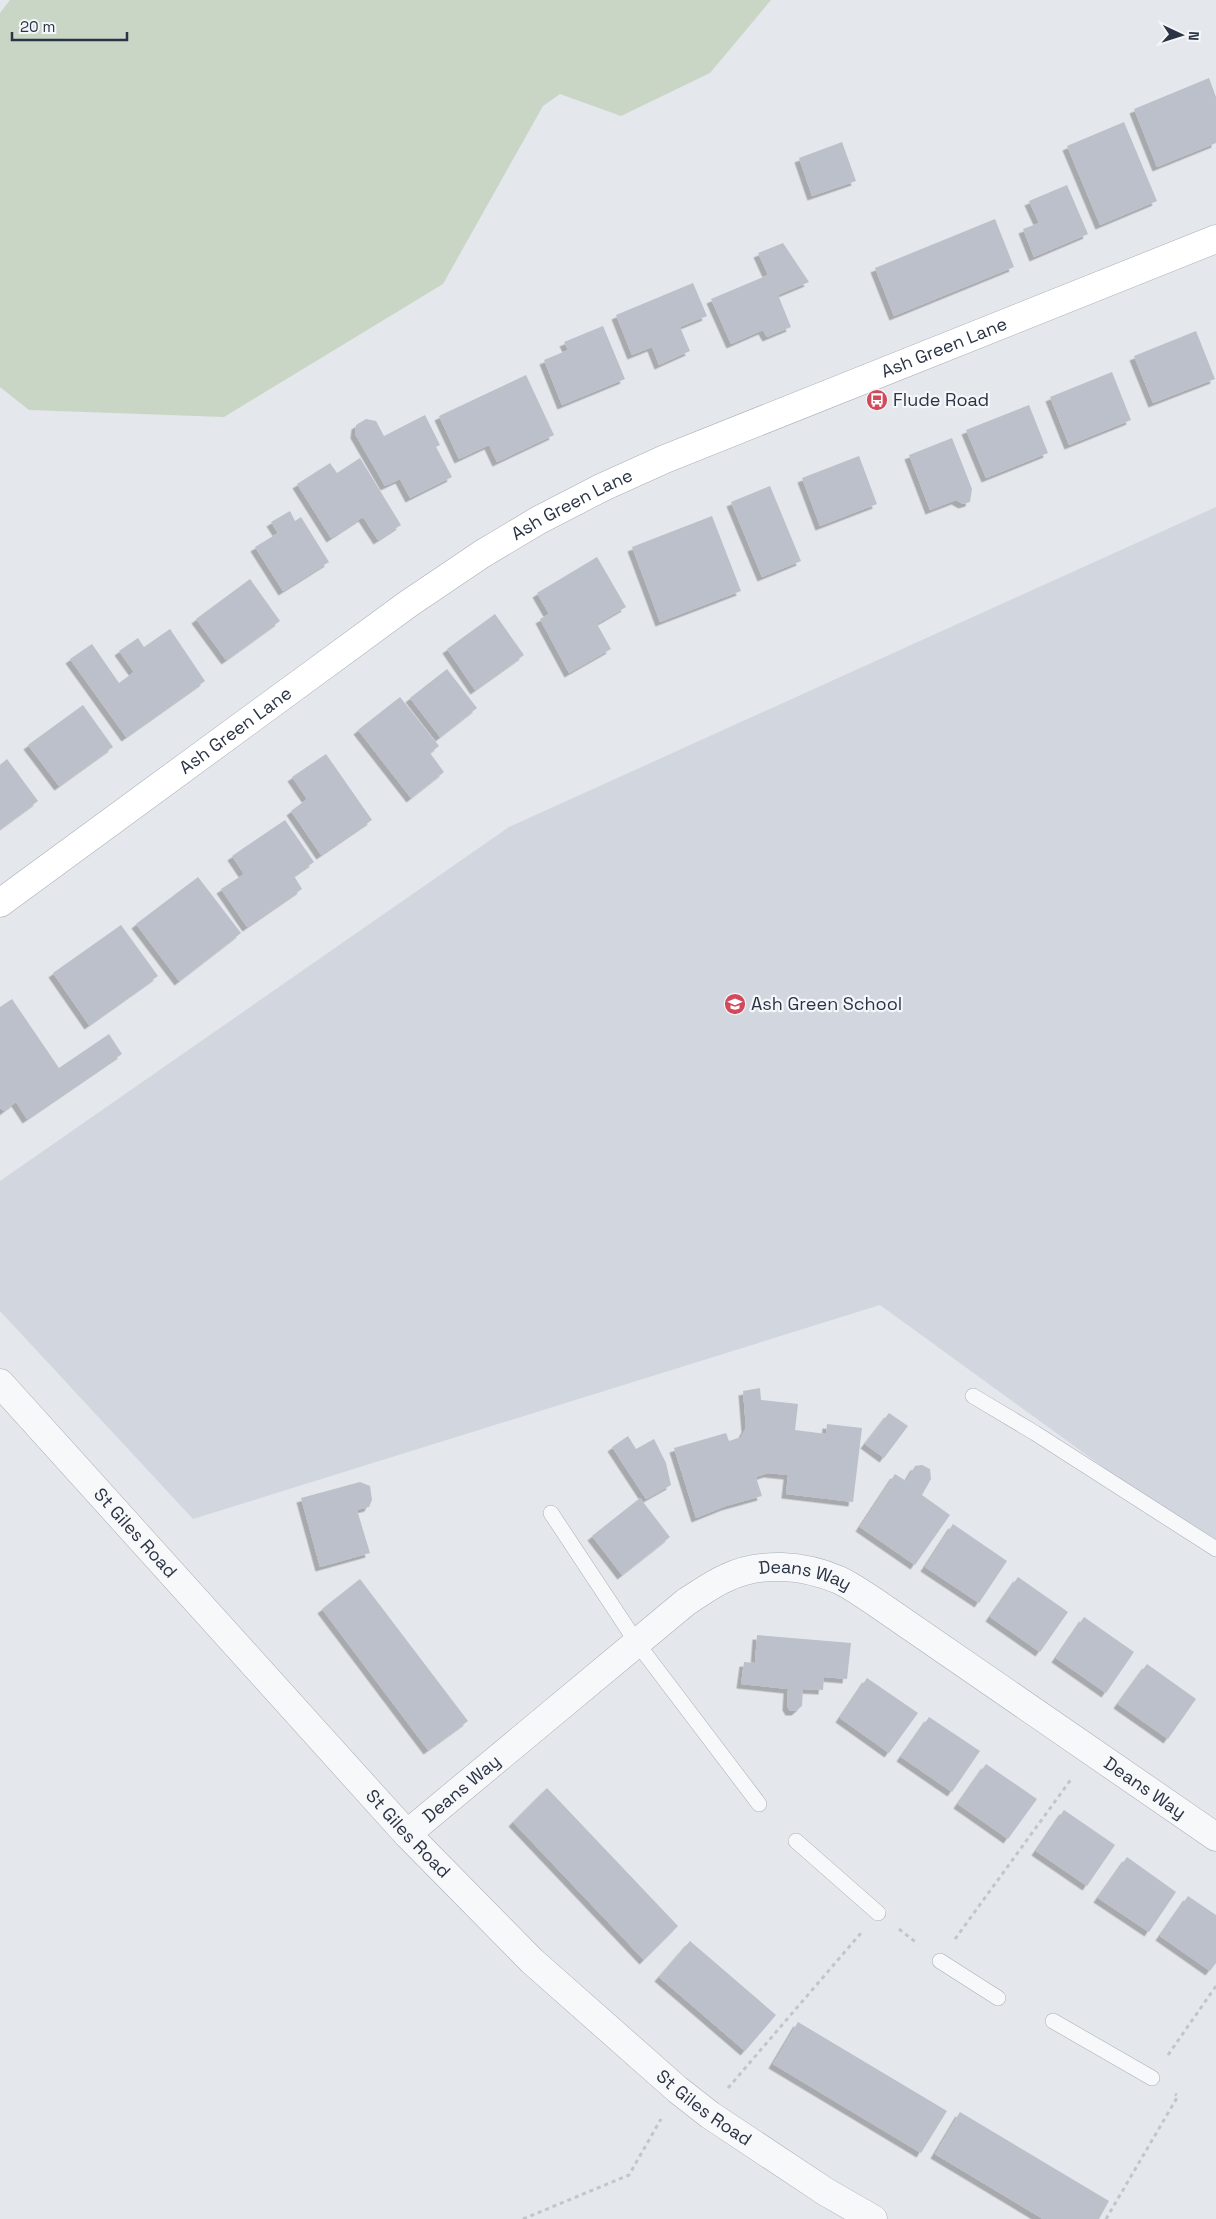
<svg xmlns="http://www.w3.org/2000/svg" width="1216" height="2219" viewBox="0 0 1216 2219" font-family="'Space Grotesk',sans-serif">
	<defs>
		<filter id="shadow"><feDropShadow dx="-4.5" dy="4.5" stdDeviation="0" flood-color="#0004"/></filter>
	</defs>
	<rect width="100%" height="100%" fill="#e4e7ec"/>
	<path fill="#d2d6de" d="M1216 507V1549L880 1305 193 1519 0 1311V1181L509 827Z"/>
	<path fill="#c9d6c5" d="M10 0H771L710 73 621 116 560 94 543 106 443 284 224 417 29 410 0 387V13Z"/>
	<g fill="#bbc0ca" filter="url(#shadow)">
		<path d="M1209 78 1216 97V143L1157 167 1134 109Z"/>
		<path d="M1124 122 1157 201 1100 225 1067 146Z"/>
		<path d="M842 142 856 181 812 196 799 158Z"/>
		<path d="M1067 185 1088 234 1034 257 1023 229 1039 223 1029 201Z"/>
		<path d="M995 219 1014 267 894 316 875 268Z"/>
		<path d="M783 243 809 282 778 295 791 327 767 337 763 330 731 344 711 299 768 275 758 253Z"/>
		<path d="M693 283 707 316 680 327 690 351 659 365 652 347 632 355 616 315Z"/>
		<path d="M603 326 625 379 562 405 544 360 568 350 564 342Z"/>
		<path d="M1196 331 1215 379 1153 403 1134 356Z"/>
		<path d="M1112 372 1131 420 1069 445 1050 397Z"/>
		<path d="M526 375 554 435 497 462 489 445 459 459 439 416Z"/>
		<path d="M1029 405 1048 453 986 478 966 430Z"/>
		<path d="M425 415 440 445 436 447 452 477 410 498 400 479 385 486 355 434 356 425 366 419 376 421 384 436Z"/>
		<path d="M952 438 972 489 970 502 963 504 956 500 930 510 909 455Z"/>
		<path d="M859 456 877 504 820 526 802 478Z"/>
		<path d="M360 458 401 525 378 540 363 517 331 538 297 484 330 463 337 473Z"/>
		<path d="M770 486 801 561 762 577 731 502Z"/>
		<path d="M290 511 295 521 301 517 329 562 283 591 255 547 278 533 271 522Z"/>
		<path d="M712 516 741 591 660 622 632 547Z"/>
		<path d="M597 557 626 607 597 624 611 649 569 673 540 619 549 614 537 593Z"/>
		<path d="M250 579 280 621 226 660 196 619Z"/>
		<path d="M495 614 524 655 475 690 447 649Z"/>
		<path d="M170 629 205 681 126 737 70 659 92 644 119 683 134 672 119 651 138 638 144 647Z"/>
		<path d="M447 669 477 708 440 737 410 698Z"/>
		<path d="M400 697 439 746 430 753 444 772 411 798 358 730Z"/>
		<path d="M83 705 113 747 59 786 28 745Z"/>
		<path d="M326 754 372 820 321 855 291 811 307 799 292 777Z"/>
		<path d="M7 759 38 801 0 829V765Z"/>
		<path d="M285 820 314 862 294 876 302 889 247 927 221 889 244 874 232 856Z"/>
		<path d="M198 877 241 933 179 981 136 924Z"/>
		<path d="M121 925 158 976 89 1025 53 973Z"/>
		<path d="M12 999 59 1068 109 1034 122 1054 27 1119 16 1102 4 1111 0 1108V1007Z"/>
		<path d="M760 1388 761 1400 798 1404 795 1430 826 1434 827 1424 862 1428 853 1502 786 1494 788 1475 768 1473 756 1477 762 1496 726 1506 696 1518 674 1448 726 1433 729 1441 741 1437 746 1428 743 1391Z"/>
		<path d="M889 1413 908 1426 884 1458 865 1444Z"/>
		<path d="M628 1436 636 1449 654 1439 666 1463 671 1485 646 1499 612 1447Z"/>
		<path d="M922 1465 930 1469 931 1479 922 1495 950 1515 915 1565 860 1527 895 1474 906 1481 915 1466Z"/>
		<path d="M360 1482 370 1486 372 1500 369 1507 357 1510 370 1553 320 1567 301 1498Z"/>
		<path d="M640 1498 670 1537 622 1575 592 1536Z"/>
		<path d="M953 1524 1007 1561 979 1603 925 1567Z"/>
		<path d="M1018 1577 1068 1612 1040 1652 990 1617Z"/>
		<path d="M360 1579 468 1721 428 1750 322 1609Z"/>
		<path d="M1084 1617 1134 1652 1106 1693 1056 1658Z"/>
		<path d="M757 1635 851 1643 847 1679 824 1677 823 1690 803 1689 802 1706 796 1711H790L787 1706 788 1689 741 1684 744 1662 755 1663Z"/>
		<path d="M1147 1664 1196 1699 1168 1739 1118 1704Z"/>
		<path d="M867 1678 918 1713 889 1753 840 1718Z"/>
		<path d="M929 1717 980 1751 952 1792 901 1757Z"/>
		<path d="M986 1764 1037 1799 1008 1839 958 1804Z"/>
		<path d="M547 1788 678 1926 644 1960 513 1822Z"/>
		<path d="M1064 1810 1115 1845 1087 1886 1036 1851Z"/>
		<path d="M1127 1857 1176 1892 1149 1932 1098 1898Z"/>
		<path d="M1188 1896 1216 1915V1963L1210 1971 1160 1936Z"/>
		<path d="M690 1941 776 2015 745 2051 659 1977Z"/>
		<path d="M798 2022 947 2111 921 2153 773 2064Z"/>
		<path d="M960 2112 1109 2201 1099 2219H1043L935 2154Z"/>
	</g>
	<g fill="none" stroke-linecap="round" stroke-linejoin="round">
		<g stroke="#a9aeb7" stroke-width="16">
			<g id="lane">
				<path d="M973 1396 1035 1433 1216 1549"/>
				<path d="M551 1513 637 1643 759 1804"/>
				<path d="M796 1841 878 1913"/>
				<path d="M940 1961 998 1998"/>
				<path d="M1053 2021 1152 2078"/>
			</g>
		</g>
		<g stroke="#a9aeb7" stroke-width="29">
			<g id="street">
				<path id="s1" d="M0 1383 407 1834 532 1961 678 2090 710 2115 826 2192 873 2219"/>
				<path id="s2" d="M407 1834 686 1602C699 1594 712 1584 726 1578 761 1561 804 1565 839 1580 850 1585 861 1593 872 1600L1216 1837"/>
			</g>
		</g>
		<g stroke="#a9aeb7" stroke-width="29">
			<g id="secondary">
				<path id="s3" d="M0 903 408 604 482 554 539 520 603 487 665 459 1216 239"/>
			</g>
		</g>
		<g stroke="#c2c5cb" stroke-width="3" stroke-dasharray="4 4" stroke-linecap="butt">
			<path d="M899 1929 918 1944"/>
			<path d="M955 1939 1072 1778"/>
			<path d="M1168 2055 1216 1986"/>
			<path d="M728 2088 861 1933"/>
			<path d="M523 2219 629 2175 661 2119"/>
			<path d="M1106 2219 1178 2096 1175 2094"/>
		</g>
		<use href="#lane" stroke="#f7f8fa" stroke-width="15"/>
		<use href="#street" stroke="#f7f8fa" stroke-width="28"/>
		<use href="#secondary" stroke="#fff" stroke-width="28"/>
	</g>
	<defs>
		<g id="bus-disc" transform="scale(1.125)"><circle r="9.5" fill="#d1495b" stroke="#f4f6f9"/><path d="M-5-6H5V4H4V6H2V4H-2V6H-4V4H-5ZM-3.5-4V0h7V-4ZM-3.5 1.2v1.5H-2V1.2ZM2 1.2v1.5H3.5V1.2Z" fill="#fff"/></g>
		<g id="school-disc" transform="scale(1.125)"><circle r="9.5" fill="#d1495b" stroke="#f4f6f9"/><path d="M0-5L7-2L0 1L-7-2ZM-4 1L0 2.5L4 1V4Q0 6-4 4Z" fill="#fff"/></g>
	</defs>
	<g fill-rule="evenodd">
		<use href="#bus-disc" x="877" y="400"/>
		<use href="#school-disc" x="735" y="1004"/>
	</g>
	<g text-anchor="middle" stroke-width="4.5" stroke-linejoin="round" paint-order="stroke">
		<g font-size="18" fill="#2b3445" stroke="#f4f6f9">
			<text dy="6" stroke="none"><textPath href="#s3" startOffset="1102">Ash Green Lane</textPath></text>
			<text dy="6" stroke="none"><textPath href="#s3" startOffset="698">Ash Green Lane</textPath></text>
			<text dy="6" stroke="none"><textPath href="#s3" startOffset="292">Ash Green Lane</textPath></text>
			<text dy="6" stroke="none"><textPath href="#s1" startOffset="202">St Giles Road</textPath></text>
			<text dy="6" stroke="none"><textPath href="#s2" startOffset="491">Deans Way</textPath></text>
			<text dy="6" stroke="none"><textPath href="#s2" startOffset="896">Deans Way</textPath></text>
			<text dy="6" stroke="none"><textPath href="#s2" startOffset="71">Deans Way</textPath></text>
			<text dy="6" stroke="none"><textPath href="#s1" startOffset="608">St Giles Road</textPath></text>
			<text dy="6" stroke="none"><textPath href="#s1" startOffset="1012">St Giles Road</textPath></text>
		</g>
		<g font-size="18" fill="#2b3445" stroke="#f4f6f9" text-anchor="start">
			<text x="893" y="406">Flude Road</text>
			<text x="751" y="1010">Ash Green School</text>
		</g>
	</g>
	<g transform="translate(1181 35) rotate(94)" stroke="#f4f6f9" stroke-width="4" paint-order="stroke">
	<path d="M0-4L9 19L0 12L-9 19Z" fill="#2b3445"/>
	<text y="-8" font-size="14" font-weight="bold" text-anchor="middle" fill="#2b3445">N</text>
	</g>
	<path d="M12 32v8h115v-8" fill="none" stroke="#2b3445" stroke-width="2.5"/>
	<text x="20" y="32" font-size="15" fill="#2b3445" stroke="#f4f6f9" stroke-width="4" paint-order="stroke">20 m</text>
</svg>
